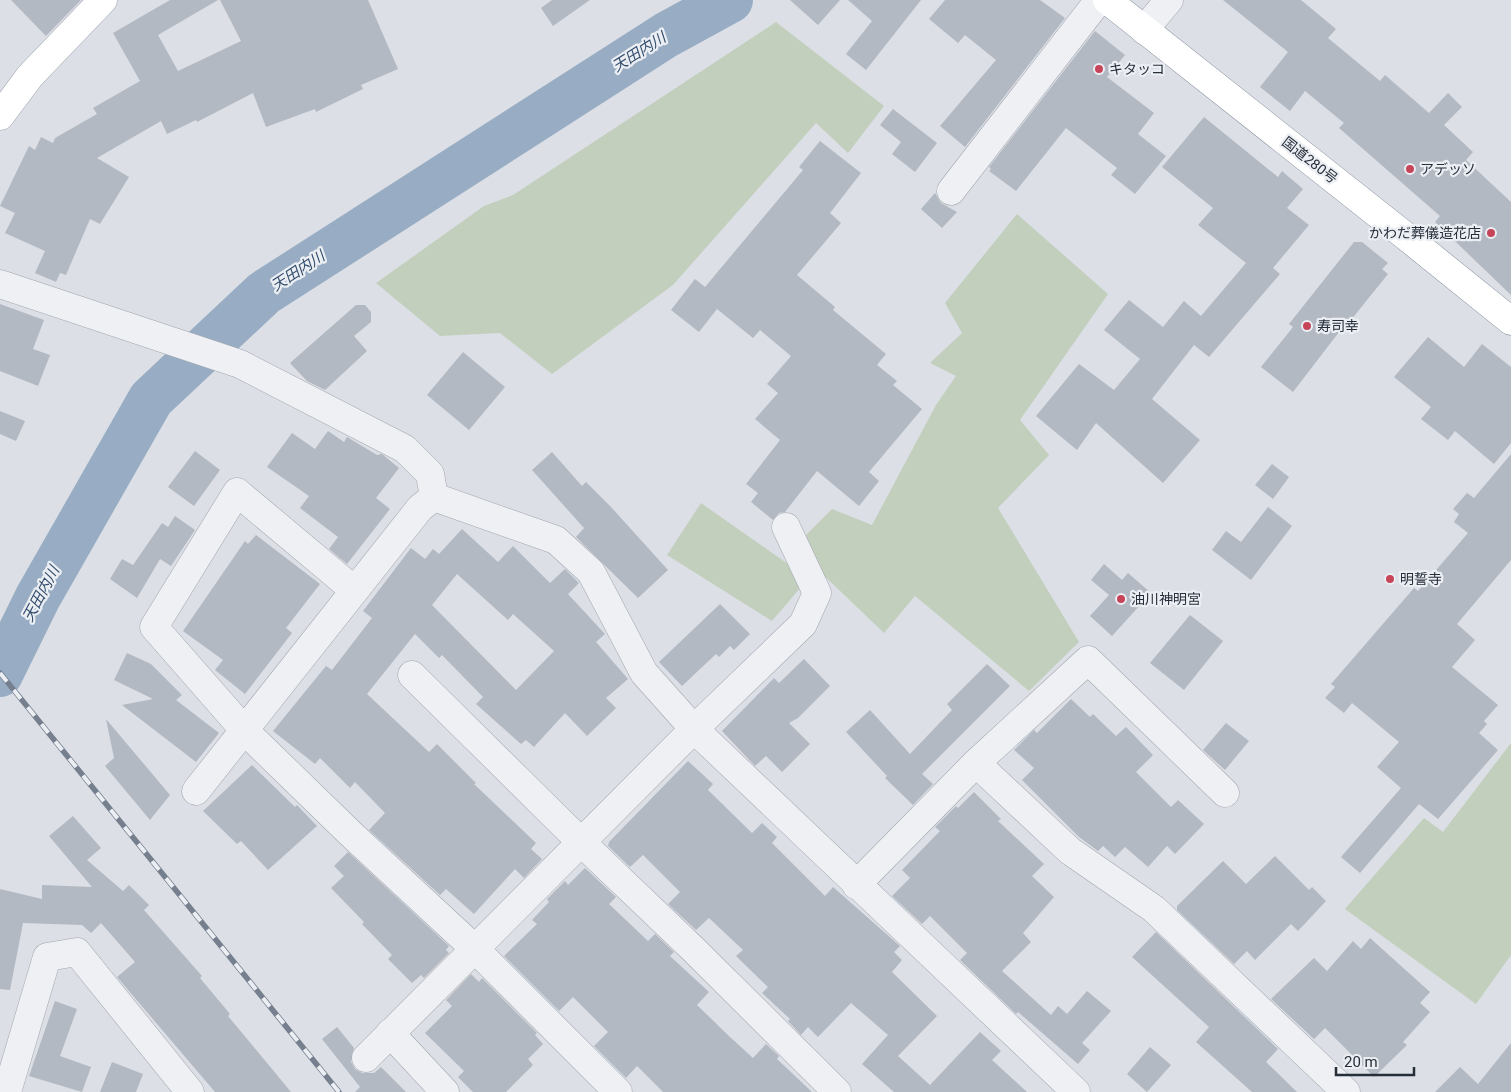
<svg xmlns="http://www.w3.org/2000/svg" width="1511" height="1092" viewBox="0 0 1511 1092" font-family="Roboto,'Noto Sans JP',sans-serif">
	<rect width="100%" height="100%" fill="#dcdfe5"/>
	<g fill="#c2cfbd">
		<path d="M776 22 884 106 848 153 816 123 673 285 552 374 500 333 440 336 376 283 484 206 513 195Z"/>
		<path d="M1017 214 1108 294 1020 420 1049 455 998 508 1079 642 1029 691 915 596 884 633 814 566 804 537 832 509 872 525 936 405 956 376 930 363 962 333 945 303Z"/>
		<path d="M701 503 795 569 801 587 772 621 667 555Z"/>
		<path d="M1511 743V955L1476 1004 1345 909 1424 818 1443 832Z"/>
	</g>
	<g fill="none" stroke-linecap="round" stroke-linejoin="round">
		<path stroke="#98adc4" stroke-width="46" d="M0 674 38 597 151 399 264 293 666 35 730 0"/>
	</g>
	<g fill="#b3b9c2" fill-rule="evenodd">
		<path d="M11 0H81L46 36Z"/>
		<path d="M170 0H218L158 35 178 71 241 41 220 0H368L398 69 361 85 363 89 316 112 315 109 266 127 253 93 197 122 196 120 167 134 161 121 97 158 129 177 100 224 90 219 66 275 60 273 56 282 35 273 45 251 5 233 15 213 0 206 29 146 35 150 41 137 53 143 55 138 97 114 93 108 140 81 113 33Z"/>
		<path d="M552 0H590L553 26 541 8Z"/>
		<path d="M790 0H840L818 25Z"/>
		<path d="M848 0H921L866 70 846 54 872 21Z"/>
		<path d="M945 0H1040L1065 18 965 147 940 126 996 60 965 35 958 43 929 19Z"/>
		<path d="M1223 0H1301L1336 29 1328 38 1380 81 1385 75 1429 113 1448 93 1462 107 1444 125 1473 152 1466 160 1511 202V295L1435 222 1440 216 1339 128 1344 123 1305 91 1290 111 1260 87 1288 52Z"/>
		<path d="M1095 31 1125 55 1107 77 1154 113 1138 134 1166 156 1135 194 1111 175 1117 168 1066 128 1016 191 989 171 991 169 989 167Z"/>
		<path d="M893 109 937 143 915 172 892 154 901 142 880 125Z"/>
		<path d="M1204 117 1278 177 1282 171 1303 189 1287 208 1309 225 1273 268 1280 274 1209 357 1194 345 1152 399 1200 440 1163 483 1096 423 1077 450 1036 416 1079 364 1114 390 1140 359 1104 330 1129 300 1163 327 1184 301 1201 316 1246 263 1198 225 1213 208 1162 167Z"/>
		<path d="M820 141 861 173 830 213 841 223 797 275 835 307 833 310 886 354 877 365 897 381 893 385 922 409 869 472 879 481 859 506 817 471 785 512 779 513 773 520 751 502 758 493 746 484 780 440 755 419 778 393 767 384 791 356 760 330 753 338 717 309 699 332 671 310 695 279 705 287 803 170 799 167Z"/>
		<path d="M935 193 941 203 957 212 942 228 921 209Z"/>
		<path d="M1354 242H1362L1388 263 1382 269 1388 274 1351 320 1349 319 1293 392 1261 367 1293 327 1289 324Z"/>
		<path d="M0 304 44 320 33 349 50 355 38 386 0 371Z"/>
		<path d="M356 305H365L371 312V322L354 336 367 351 325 390 307 381 290 363Z"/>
		<path d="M1428 337 1464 367 1482 344 1511 367V443L1494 464 1455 431 1448 440 1421 419 1431 407 1394 377Z"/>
		<path d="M463 352 505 387 469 430 427 395Z"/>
		<path d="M0 411 25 421 16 441 0 434Z"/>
		<path d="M328 431 344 442 347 437 377 455 382 454 399 468 376 498 390 509 347 564 329 549 338 537 300 508 309 496 267 467 292 433 315 449Z"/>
		<path d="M195 451 220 470 194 506 168 487Z"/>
		<path d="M552 452 582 486 586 482 611 507 668 570 638 598 576 537 584 528 532 470Z"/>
		<path d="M1511 454V560L1457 624 1475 640 1452 667 1498 705 1484 721 1487 724 1479 733 1498 750 1438 819 1419 804 1360 873 1341 857 1401 788 1377 767 1399 742 1352 703 1344 713 1325 698 1335 687 1331 684 1414 588 1418 591 1468 533 1454 522 1459 514 1453 509 1467 493 1474 498Z"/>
		<path d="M1272 464 1289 477 1273 499 1255 485Z"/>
		<path d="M1268 507 1292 526 1251 580 1212 550 1226 531 1241 542Z"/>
		<path d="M175 516 195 530 171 566 160 559 137 598 110 579 122 559 133 565 162 523 168 527Z"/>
		<path d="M462 529 498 562 513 546 550 583 565 569 579 583 568 594 605 634 596 642 628 679 606 698 616 708 587 736 565 713 534 747 526 740 521 744 476 704 483 697 442 655 439 658 415 634 367 694 429 752 437 744 476 783 474 784 536 843 531 849 542 859 524 878 515 869 474 914 446 889 440 895 369 830 385 813 355 782 350 788 320 758 315 764 273 731 326 666 332 670 372 618 363 611 411 548 425 559 433 549 439 554ZM457 574 508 620 513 614 554 651 516 690 432 605Z"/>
		<path d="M256 535 320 584 286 628 292 633 245 694 215 670 223 660 183 631 245 541 248 544Z"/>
		<path d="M1104 564 1122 580 1128 573 1151 593 1112 636 1090 616 1109 595 1091 580Z"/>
		<path d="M720 604 750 634 734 650 730 646 719 657 716 654 682 686 659 662Z"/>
		<path d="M1190 615 1223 641 1184 690 1150 663Z"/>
		<path d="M127 653 151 664 182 695 176 700 219 733 196 762 122 705 153 699 114 680Z"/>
		<path d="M804 659 830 686 798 718 789 723 810 744 782 772 766 756 755 766 722 731 774 678 779 683Z"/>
		<path d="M987 664 1010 686 922 774 933 784 913 805 885 778 887 776 846 732 870 710 910 754 952 710 947 704Z"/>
		<path d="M1071 699 1090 717 1093 714 1116 736 1126 727 1153 755 1136 772 1171 807 1178 800 1204 824 1175 854 1167 846 1148 867 1125 847 1115 857 1103 846 1098 851 1079 837 1022 780 1034 768 1014 750 1034 730 1037 733Z"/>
		<path d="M106 719 170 795 150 820 105 766 114 758Z"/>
		<path d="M1226 723 1249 741 1225 770 1203 750Z"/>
		<path d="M688 761 713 784 708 790 752 833 762 823 777 837 772 843 825 896 833 887 900 946 894 952 902 960 892 972 937 1016 898 1056 930 1085 980 1032 1001 1051 992 1060 1027 1092H894L862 1064 888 1035 851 1003 818 1037 808 1027 801 1035 788 1021 790 1019 762 993 768 987 736 956 743 950 709 918 696 930 668 904 680 892 643 855 630 867 608 846 609 842Z"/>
		<path d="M252 765 295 807 297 805 317 826 268 870 241 841 237 844 203 811Z"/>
		<path d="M974 792 1001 819 998 821 1044 864 1032 876 1054 897 1023 933 1031 942 1002 971 1051 1015 1058 1006 1067 1014 1087 991 1111 1011 1082 1043 1090 1050 1078 1064 1018 1012 1016 1014 960 960 967 953 930 916 922 924 892 896 910 878 902 870 940 831 935 827 956 806 958 808Z"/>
		<path d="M73 816 101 848 87 860 123 891 129 885 149 905 144 910 202 976 200 978 230 1014 228 1016 291 1092H215L117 977 135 962 101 923 91 933 82 925 23 923 10 990 0 989V889L42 899V885L92 887 49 836Z"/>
		<path d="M348 852 449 946 446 950 449 953 424 978 421 975 412 983 388 959 392 955 362 924 364 922 331 888 344 876 334 866Z"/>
		<path d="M1275 856 1309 890 1312 887 1326 901 1298 931 1291 924 1255 960 1247 951 1234 964 1177 910V906L1223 861 1246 884Z"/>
		<path d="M585 868 616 897 609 904 648 941 655 934 674 952 670 956 709 992 697 1005 730 1037 753 1058 766 1044 779 1056 777 1059 812 1092H663L637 1066 626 1078 594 1046 608 1032 573 997 559 1011 504 956 537 924 532 920 549 902 547 899 565 881 568 885Z"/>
		<path d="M1156 932 1278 1049 1266 1062 1297 1092H1252L1196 1042 1209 1027 1132 957Z"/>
		<path d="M1370 938 1430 992 1420 1003 1430 1012 1403 1042 1407 1045 1374 1077 1325 1028 1314 1039 1271 999 1314 958 1327 971 1353 941 1361 949Z"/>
		<path d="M471 974 479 982 482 978 537 1033 535 1035 543 1044 528 1059 533 1065 506 1092H473L458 1077 464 1071 425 1033 452 1006 446 1000Z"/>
		<path d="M55 1001 77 1009 60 1056 91 1067 82 1092 29 1076Z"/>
		<path d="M337 1027 354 1048 351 1062 355 1069 362 1073H374L381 1067 406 1092H355L360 1087 322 1039Z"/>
		<path d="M1511 1043V1092H1435L1460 1067 1478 1084Z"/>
		<path d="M1150 1047 1171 1065 1147 1092 1127 1074Z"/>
		<path d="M112 1062 143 1074 136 1092H100Z"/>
	</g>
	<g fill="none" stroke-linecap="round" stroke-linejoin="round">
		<g stroke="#a2a6ae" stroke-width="29">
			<g id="minor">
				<path d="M1144 30 1169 0"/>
				<path d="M951 191 1099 0"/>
				<path d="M0 284 240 364 405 449 430 474 434 497"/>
				<path d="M354 590 237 492 154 627 245 731 352 835 475 949 618 1092"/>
				<path d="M412 675 582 843 693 949 837 1092"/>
				<path d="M976 763 1070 851 1154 909 1346 1092"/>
				<path d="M196 791 420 508 434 497 556 540 591 572 644 673 694 729 1076 1092"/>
				<path d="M856 885 976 763 1088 660 1225 793"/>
				<path d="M390 1033 445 1092"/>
				<path d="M366 1058 694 729 803 624 817 593 786 527"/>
				<path d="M7 1092 47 957 77 952 190 1092"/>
			</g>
		</g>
		<g stroke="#9ca4b0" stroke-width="29">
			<path id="major" d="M0 116 30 76 103 0"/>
		</g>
		<g stroke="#848d9b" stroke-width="29">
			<path id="highway" d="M1107 0 1408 238 1511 321"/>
		</g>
		<use href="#minor" stroke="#eef0f4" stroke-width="28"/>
		<use href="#major" stroke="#fff" stroke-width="28"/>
		<use href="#highway" stroke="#fff" stroke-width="28"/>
		<g stroke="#767f8e" stroke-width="5.5">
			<path id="rail" d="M0 673 339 1092"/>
		</g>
		<use href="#rail" stroke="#ebeef3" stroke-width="4" stroke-dasharray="11" stroke-linecap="butt"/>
	</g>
	<g fill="#c64559" stroke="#ebeef3" stroke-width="2">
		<circle cx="1099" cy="69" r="5"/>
		<circle cx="1410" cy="169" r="5"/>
		<circle cx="1491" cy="233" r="5"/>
		<circle cx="1307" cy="326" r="5"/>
		<circle cx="1390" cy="579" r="5"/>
		<circle cx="1121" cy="599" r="5"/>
	</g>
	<g text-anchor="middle" stroke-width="4.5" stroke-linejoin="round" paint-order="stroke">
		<g font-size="14" fill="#262e3a" stroke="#ebeef3" text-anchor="start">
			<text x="1109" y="74">キタッコ</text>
			<text x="1420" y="174">アデッソ</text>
			<text x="1481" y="238" text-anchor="end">かわだ葬儀造花店</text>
			<text x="1317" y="331">寿司幸</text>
			<text x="1400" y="584">明誓寺</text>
			<text x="1131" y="604">油川神明宮</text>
		</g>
		<g font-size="14" fill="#262e3a" stroke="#ebeef3">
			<text transform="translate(1310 160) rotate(38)" y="5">国道280号</text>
		</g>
		<g font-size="15" font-style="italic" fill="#334d6c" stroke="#ebeef3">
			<text transform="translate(639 52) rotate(-32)" y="5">天田内川</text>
			<text transform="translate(298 271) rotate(-33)" y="5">天田内川</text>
			<text transform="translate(41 594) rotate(-62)" y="5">天田内川</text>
		</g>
	</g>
	<path d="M1336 1067v8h78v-8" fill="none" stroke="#262e3a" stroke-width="2.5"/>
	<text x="1344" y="1067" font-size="15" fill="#262e3a" stroke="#ebeef3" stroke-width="4" paint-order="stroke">20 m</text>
</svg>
